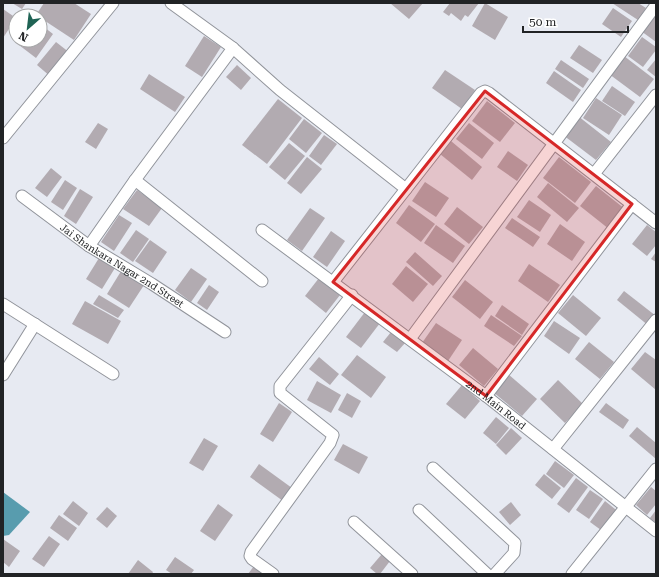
<svg xmlns="http://www.w3.org/2000/svg" width="659" height="577" viewBox="0 0 659 577" font-family="'Roboto Serif',serif">
	<rect width="100%" height="100%" fill="#e7eaf2"/>
	<path fill="#589cae" d="M3 492 30 512 9 535 3 536Z"/>
	<g fill="#b2abb1">
		<path d="M12 3H26L22 9Z"/>
		<path d="M44 3H74L91 14 74 40 36 15Z"/>
		<path d="M390 3H423L409 19Z"/>
		<path d="M450 3H479L468 17 465 15 461 21 451 13 449 16 443 12Z"/>
		<path d="M485 3 508 17 495 40 472 26Z"/>
		<path d="M612 3H638L646 8 638 20Z"/>
		<path d="M613 8 632 21 621 37 602 24Z"/>
		<path d="M3 9 16 18 3 38Z"/>
		<path d="M655 14 656 15V42L641 31Z"/>
		<path d="M40 24 53 34 36 58 15 42 17 40H40Z"/>
		<path d="M204 36 221 47 202 77 185 66Z"/>
		<path d="M642 37 656 47V50L643 67 628 56Z"/>
		<path d="M56 42 70 53 51 77 37 65Z"/>
		<path d="M579 45 602 60 593 73 570 58Z"/>
		<path d="M624 56 654 79 640 97 609 74Z"/>
		<path d="M656 59V77L647 70Z"/>
		<path d="M561 60 589 79 583 88 555 69Z"/>
		<path d="M237 65 251 78 241 90 226 77Z"/>
		<path d="M445 70 475 90 462 109 432 88Z"/>
		<path d="M554 71 581 90 573 102 546 83Z"/>
		<path d="M149 74 185 97 175 112 140 89Z"/>
		<path d="M612 86 635 102 625 116 602 101Z"/>
		<path d="M596 98 622 115 609 135 583 118Z"/>
		<path d="M278 99 302 118 267 164 242 145Z"/>
		<path d="M487 101 515 123 500 142 472 121Z"/>
		<path d="M578 116 611 142 596 160 563 135Z"/>
		<path d="M304 119 322 133 306 153 289 139Z"/>
		<path d="M98 123 108 129 96 149 85 142Z"/>
		<path d="M469 123 494 143 482 159 456 139Z"/>
		<path d="M324 135 337 144 321 165 309 156Z"/>
		<path d="M451 141 482 167 472 180 440 154Z"/>
		<path d="M289 143 305 156 285 180 269 167Z"/>
		<path d="M508 151 528 165 517 181 497 167Z"/>
		<path d="M307 157 322 169 301 194 287 183Z"/>
		<path d="M559 157 591 182 575 203 543 178Z"/>
		<path d="M51 168 62 177 47 197 35 188Z"/>
		<path d="M65 180 77 188 63 210 51 202Z"/>
		<path d="M425 182 449 198 436 217 412 201Z"/>
		<path d="M548 183 579 208 567 222 537 197Z"/>
		<path d="M596 186 625 209 609 229 580 206Z"/>
		<path d="M80 189 93 197 76 224 64 216Z"/>
		<path d="M137 190 162 208 149 226 123 209Z"/>
		<path d="M529 200 551 215 540 232 517 217Z"/>
		<path d="M409 205 435 224 421 242 396 223Z"/>
		<path d="M457 207 483 227 469 244 444 224Z"/>
		<path d="M310 208 325 218 302 251 287 240Z"/>
		<path d="M119 215 132 223 114 251 101 242Z"/>
		<path d="M512 218 540 237 533 247 505 228Z"/>
		<path d="M560 224 585 242 572 261 547 244Z"/>
		<path d="M436 225 465 246 453 263 424 243Z"/>
		<path d="M647 225 656 232V245L647 256 632 244Z"/>
		<path d="M136 230 149 239 133 262 120 253Z"/>
		<path d="M331 231 345 241 327 267 313 257Z"/>
		<path d="M150 240 167 252 153 273 135 261Z"/>
		<path d="M415 252 442 276 433 286 406 262Z"/>
		<path d="M656 252V262L651 259Z"/>
		<path d="M99 258 115 268 102 289 86 279Z"/>
		<path d="M529 264 560 285 548 302 518 281Z"/>
		<path d="M406 266 428 284 413 302 392 284Z"/>
		<path d="M123 268 146 282 129 308 107 294Z"/>
		<path d="M191 268 207 279 191 302 175 290Z"/>
		<path d="M319 278 340 295 326 313 305 296Z"/>
		<path d="M465 280 493 302 480 319 452 297Z"/>
		<path d="M209 285 219 292 207 310 197 303Z"/>
		<path d="M624 291 656 316 649 326 617 300Z"/>
		<path d="M99 295 124 310 118 318 93 304Z"/>
		<path d="M573 295 601 318 586 336 558 313Z"/>
		<path d="M85 301 121 321 108 344 72 324Z"/>
		<path d="M502 305 529 324 522 335 495 316Z"/>
		<path d="M365 312 380 323 361 348 346 337Z"/>
		<path d="M491 315 522 336 514 346 484 326Z"/>
		<path d="M554 321 580 338 569 354 544 336Z"/>
		<path d="M436 323 462 340 448 361 422 343Z"/>
		<path d="M391 332 405 343 397 352 383 342Z"/>
		<path d="M589 342 614 362 600 379 575 359Z"/>
		<path d="M473 348 498 369 484 386 459 365Z"/>
		<path d="M645 352 656 360V390L631 369Z"/>
		<path d="M357 355 386 377 371 398 341 375Z"/>
		<path d="M319 357 339 374 330 385 309 369Z"/>
		<path d="M508 374 537 399 522 416 493 392Z"/>
		<path d="M558 380 583 404 565 423 540 399Z"/>
		<path d="M317 381 341 395 331 413 307 400Z"/>
		<path d="M462 385 480 401 465 419 446 404Z"/>
		<path d="M347 393 361 401 352 418 338 410Z"/>
		<path d="M279 403 292 412 273 442 260 434Z"/>
		<path d="M606 403 629 420 623 429 599 412Z"/>
		<path d="M496 417 509 428 496 444 483 433Z"/>
		<path d="M637 427 656 443V459L629 436Z"/>
		<path d="M511 428 522 438 506 455 496 445Z"/>
		<path d="M204 438 218 446 203 471 189 463Z"/>
		<path d="M343 444 368 457 359 474 334 460Z"/>
		<path d="M555 461 574 475 564 488 546 474Z"/>
		<path d="M259 464 292 488 283 501 250 477Z"/>
		<path d="M544 474 561 488 552 499 535 485Z"/>
		<path d="M576 478 588 487 569 513 557 504Z"/>
		<path d="M651 487 656 491V504L647 515 636 505Z"/>
		<path d="M590 490 603 499 589 519 576 510Z"/>
		<path d="M73 501 88 513 79 526 63 514Z"/>
		<path d="M605 501 620 513 605 533 590 522Z"/>
		<path d="M511 502 521 515 510 525 499 512Z"/>
		<path d="M218 504 233 515 215 541 200 531Z"/>
		<path d="M107 507 117 516 107 528 96 519Z"/>
		<path d="M656 510V523L650 518Z"/>
		<path d="M59 515 77 528 68 541 50 528Z"/>
		<path d="M49 536 60 544 44 567 32 559Z"/>
		<path d="M3 539 20 551 9 567 3 562Z"/>
		<path d="M382 554 390 561 380 574H377L370 568Z"/>
		<path d="M175 557 194 570 191 574H172L166 570Z"/>
		<path d="M138 560 153 572 152 574H128Z"/>
		<path d="M254 566 265 574H248Z"/>
	</g>
	<g fill="none" stroke-linecap="round" stroke-linejoin="round">
		<g stroke="#91949b" stroke-width="13">
			<g id="minor">
				<path d="M171 3 233 48 280 90 406 189 333 282"/>
				<path d="M3 138 113 3"/>
				<path d="M594 174 656 95"/>
				<path d="M135 180 262 281"/>
				<path d="M406 189 481 93 485 91 489 93 656 223"/>
				<path id="s1" d="M22 196 89 246 152 284 225 332"/>
				<path id="s2" d="M262 230 486 396 656 531"/>
				<path d="M89 246 135 180 233 48"/>
				<path d="M3 304 113 374"/>
				<path d="M410 339 656 5"/>
				<path d="M3 375 35 324"/>
				<path d="M486 396 632 204"/>
				<path d="M553 449 656 320"/>
				<path d="M433 468 515 543 514 553 495 574"/>
				<path d="M419 510 487 574"/>
				<path d="M354 522 412 574"/>
				<path d="M273 574 252 559 250 556 251 552 330 443 333 435 280 393V386L352 295"/>
				<path d="M572 574 656 469"/>
			</g>
		</g>
		<use href="#minor" stroke="#fff" stroke-width="11"/>
	</g>
	<path fill="#d62828" fill-opacity="0.2" stroke="#d62828" stroke-width="3" stroke-linejoin="round" d="M485 91 632 204 486 396 333 282Z"/>
	<g text-anchor="middle" stroke-width="4" stroke-linejoin="round" paint-order="stroke">
		<g font-size="10" fill="#212325" stroke="#fff">
			<text dy="4" stroke="none"><textPath href="#s1" startOffset="122">Jai Shankara Nagar 2nd Street</textPath></text>
			<text dy="4" stroke="none"><textPath href="#s2" startOffset="292">2nd Main Road</textPath></text>
		</g>
	</g>
	<rect width="659" height="577" fill="none" stroke="#212325" stroke-width="8"/>
	<g transform="translate(28 28) rotate(208)"><circle r="19" fill="#ffffff" stroke="#a6a7a8"/>
	<path d="M0-3L7 15L0 10L-7 15Z" fill="#1f6354"/>
	<text y="-6" font-size="11" font-weight="bold" text-anchor="middle" fill="#212325">N</text>
	</g>
	<path d="M523 26v6h105v-6" fill="none" stroke="#212325" stroke-width="2"/>
	<text x="529" y="26" font-size="12" fill="#212325" stroke="#ffffff" stroke-width="3" paint-order="stroke">50 m</text>
</svg>
